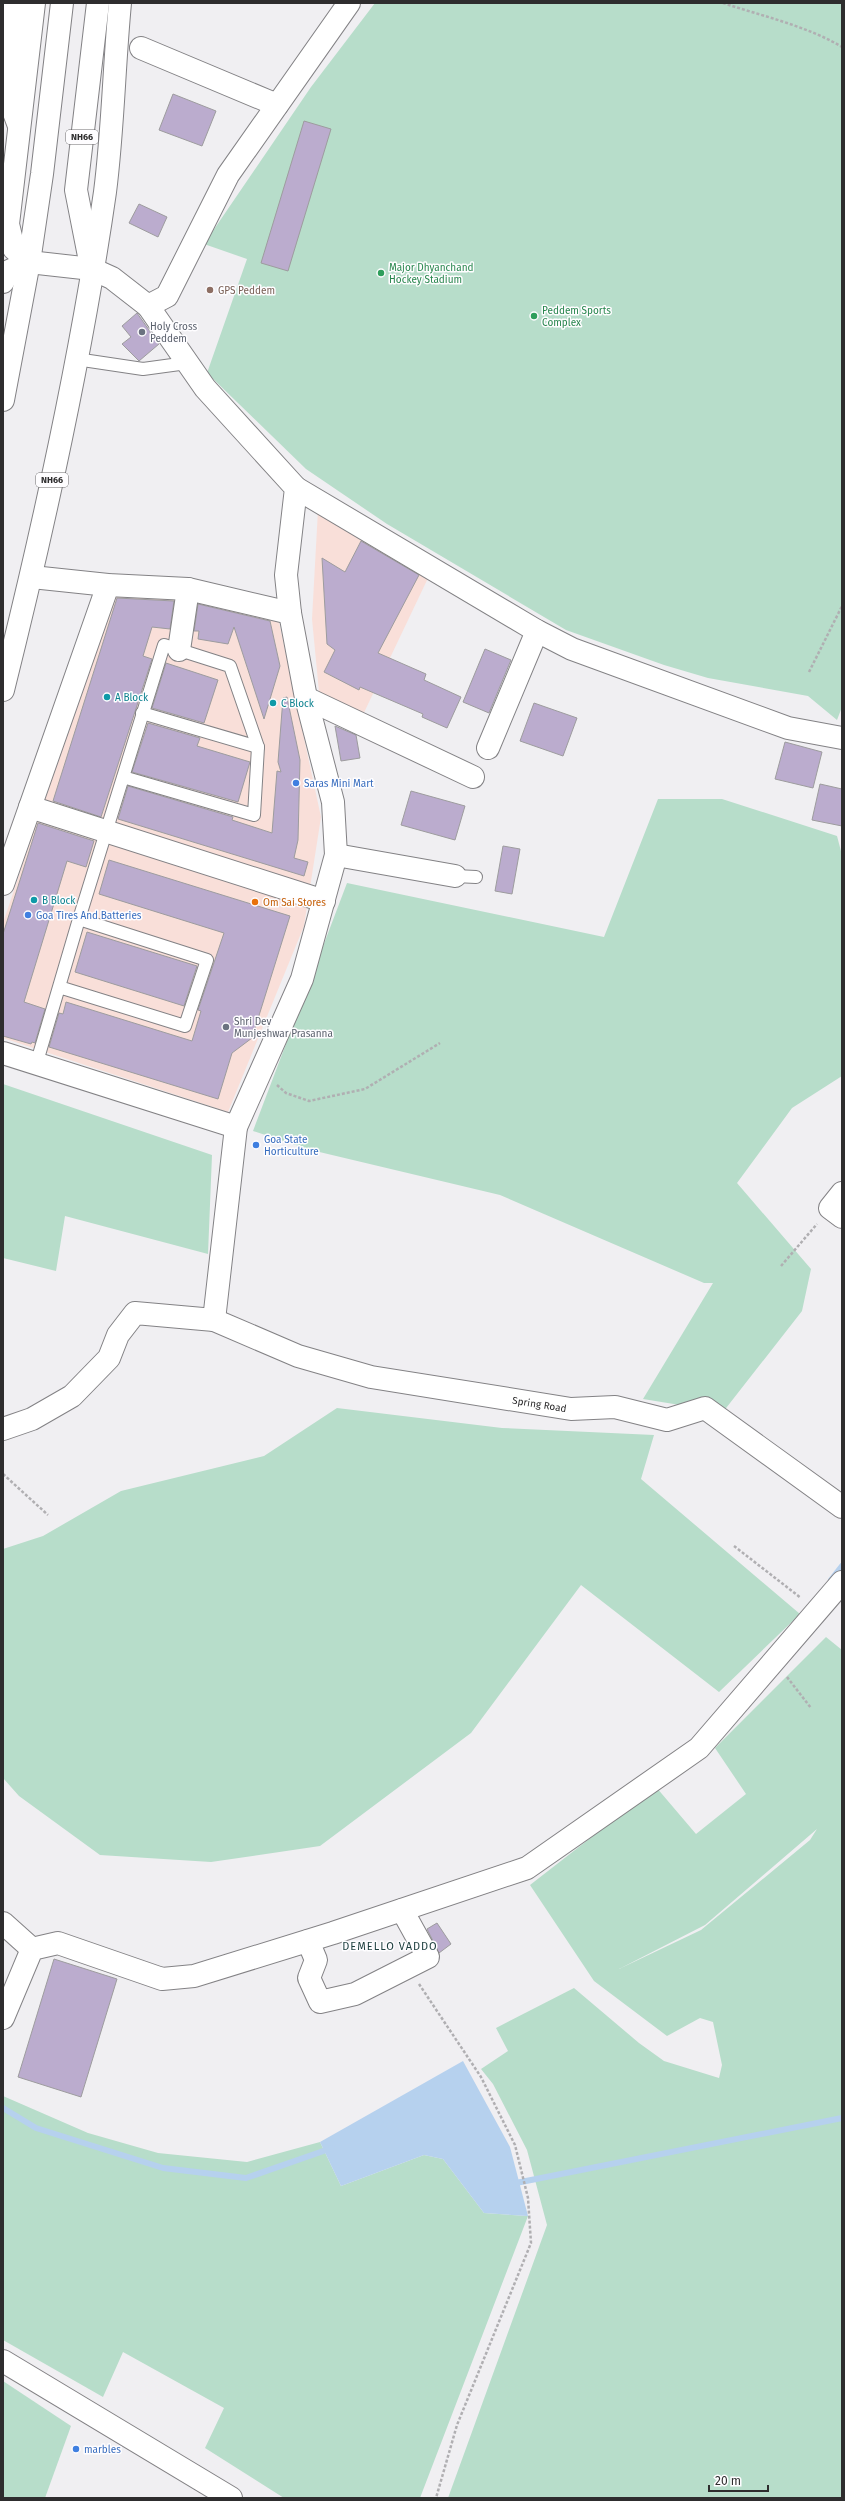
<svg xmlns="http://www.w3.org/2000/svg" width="845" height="2501" viewBox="0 0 845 2501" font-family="'Fira Sans',sans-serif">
	<rect width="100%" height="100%" fill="#f0eff2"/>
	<g fill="#f9dfd9">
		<path d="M318 510 429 576 360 721 320 702 312 619Z"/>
		<path d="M115 589 277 613 321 817 304 926 228 1112 3 1038V923Z"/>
	</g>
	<g fill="#b7ddca" fill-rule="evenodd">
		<path d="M375 3H842V707L837 720 808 696 708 678 664 665 566 630 387 524 306 469 207 373 247 259 204 244 311 87Z"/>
		<path d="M658 799H722L837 836 842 855V1076L792 1108 737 1183 811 1269 802 1311 723 1412 643 1399 713 1283H704L500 1195 311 1150 253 1131 347 883 604 937Z"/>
		<path d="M3 1084 212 1155 208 1254 65 1216 56 1271 3 1258Z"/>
		<path d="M337 1408 502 1428 654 1435 641 1479 800 1614 719 1692 581 1585 471 1733 320 1846 211 1862 100 1855 19 1796 3 1778V1549L43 1536 121 1491 264 1456Z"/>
		<path d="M826 1637 842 1650V2498H448L547 2225 527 2150 493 2084 481 2069 508 2051 496 2028 574 1988 639 2043 664 2061 719 2078 722 2065 713 2022 700 2018 667 2036 594 1981 530 1885 656 1787 696 1834 746 1794 715 1748ZM817 1829 810 1840 701 1930 619 1969 705 1925Z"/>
		<path d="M3 2096 88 2133 158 2153 247 2162 320 2142 341 2186 424 2155 443 2159 484 2213 528 2216 420 2498H284L205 2448 224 2408 123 2352 103 2397 3 2340Z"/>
		<path d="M3 2381 71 2426 45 2498H3Z"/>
	</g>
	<path fill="#b6d1ee" d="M463 2061 510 2147 528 2216 484 2213 443 2159 424 2155 341 2186 320 2142Z"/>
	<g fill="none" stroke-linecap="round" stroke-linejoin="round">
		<g stroke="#b6d1ee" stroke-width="6">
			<path d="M831 1580 842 1566"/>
			<path d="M3 2108 36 2128 163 2168 246 2178 332 2148"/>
			<path d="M511 2184 842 2118"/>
		</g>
	</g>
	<g fill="#bbacce" stroke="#9d9c9e">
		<path d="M173 94 216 111 202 146 159 130Z"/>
		<path d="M304 121 331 129 288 271 261 263Z"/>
		<path d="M139 204 167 217 158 237 129 223Z"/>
		<path d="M137 313 159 344 139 361 122 344 131 337 122 326Z"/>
		<path d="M361 541 419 575 378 653 426 674 424 680 461 697 447 728 422 717 423 714 360 687 359 690 324 672 335 650 327 644 322 558 345 572Z"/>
		<path d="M117 598 174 601 170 629 152 627 143 656 152 659 101 817 53 801Z"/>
		<path d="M198 604 270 621 280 666 264 719 234 627 228 644 198 639 199 631H194Z"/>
		<path d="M485 649 511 660 489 713 463 702Z"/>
		<path d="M166 663 218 680 204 723 152 708Z"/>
		<path d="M287 697 300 760 298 840 294 858 308 862 304 876 118 819 128 786 233 817 232 820 272 833 277 771 281 772 278 762 283 698Z"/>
		<path d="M534 703 577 718 563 756 520 741Z"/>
		<path d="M148 723 200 738 197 746 250 762 238 802 132 772Z"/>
		<path d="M335 726 356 735 360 758 341 761Z"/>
		<path d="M785 742 822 752 813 788 775 779Z"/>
		<path d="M820 784 842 789V826L812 820Z"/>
		<path d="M411 791 465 806 455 840 401 825Z"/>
		<path d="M38 823 94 841 86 867 67 861 24 1002 45 1009 35 1043 32 1042 31 1044 3 1036V934Z"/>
		<path d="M503 846 520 849 512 894 495 891Z"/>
		<path d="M109 860 290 916 252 1038 232 1053 218 1099 49 1047 59 1013 63 1014 66 1002 192 1041 201 1011 198 1010 224 933 99 894Z"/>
		<path d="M87 932 197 966 184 1006 75 972Z"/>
		<path d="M437 1923 451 1944 439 1953 427 1929Z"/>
		<path d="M54 1959 117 1979 81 2097 18 2077Z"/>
	</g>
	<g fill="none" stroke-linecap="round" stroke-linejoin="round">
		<g stroke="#838285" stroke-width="14">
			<g id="service">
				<path d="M76 359 143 369 187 363"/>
				<path d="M142 713 258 747"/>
				<path d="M455 876 476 877"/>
				<path d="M79 919 164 645 230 666 258 747 254 815 123 777"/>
				<path d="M36 1065 79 919 207 960 185 1026 59 987"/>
			</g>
		</g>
		<g stroke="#838285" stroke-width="24">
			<g id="minor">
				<path d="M13 3 4 86 19 126"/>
				<path d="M141 48 277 105"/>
				<path d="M296 488 537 631 572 649 788 728 842 738"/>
				<path d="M32 577 108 585 188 589 290 613"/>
				<path d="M179 650 188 589"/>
				<path d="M306 698 473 777"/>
				<path d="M488 748 537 631"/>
				<path d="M30 807 324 901"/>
				<path d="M336 855 455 876"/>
				<path d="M3 884 108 585"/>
				<path d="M3 1053 236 1127"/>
				<path d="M842 1193 830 1208 842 1217"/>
				<path id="s1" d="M214 1320 298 1356 371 1377 571 1409 615 1407 667 1420 705 1408 842 1507"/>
				<path d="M3 1429 32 1419 72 1396 109 1358 118 1335 135 1313 214 1320 236 1127 302 979 336 855 333 802 306 698 290 613 286 575 296 488 205 388 148 306"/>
				<path d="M3 1923 32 1949"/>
				<path d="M308 1941 316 1960 309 1978 320 2002 355 1994 428 1957 402 1910"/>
				<path d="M3 2018 32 1949 58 1943 162 1979 194 1976 333 1933 527 1868 699 1748 842 1582"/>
				<path d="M3 2361 231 2498"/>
			</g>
		</g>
		<g stroke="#838285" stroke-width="24">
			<g id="tertiary">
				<path d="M29 262 14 249 8 224 34 3"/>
				<path d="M92 269 112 278 148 306 167 296 228 175 349 3"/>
			</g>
		</g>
		<g stroke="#838285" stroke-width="24">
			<path id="secondary" d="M3 282 9 271 29 262"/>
		</g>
		<g stroke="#838285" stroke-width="24">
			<g id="trunk">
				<path d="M89 256 76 190 98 3"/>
				<path d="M29 262 92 269"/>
				<path d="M3 400 29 262 42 174 62 3"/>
				<path d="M3 690C44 526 81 359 105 192 113 130 114 66 120 3"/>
			</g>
		</g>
		<g stroke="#b0afb2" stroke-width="2.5" stroke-dasharray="3 2" stroke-linecap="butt">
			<path d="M723 3C762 16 807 26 842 47"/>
			<path d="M809 672 842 606"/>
			<path d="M277 1085 286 1093 309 1101 365 1089 440 1043"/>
			<path d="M781 1266 817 1224"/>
			<path d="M3 1474 48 1515"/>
			<path d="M734 1546 801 1598"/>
			<path d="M787 1677 811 1708"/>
			<path d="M419 1984 481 2077 515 2145 528 2198 531 2243 457 2425 436 2498"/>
		</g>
		<use href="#service" stroke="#fff" stroke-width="12"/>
		<use href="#minor" stroke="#fff" stroke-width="22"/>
		<use href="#tertiary" stroke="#fff" stroke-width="22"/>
		<use href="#secondary" stroke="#fff" stroke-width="22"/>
		<use href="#trunk" stroke="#fff" stroke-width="22"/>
	</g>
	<g fill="#2e9e5b" stroke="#fefdff" stroke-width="1.5">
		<circle cx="381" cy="273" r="4"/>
		<circle cx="534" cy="316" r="4"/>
	</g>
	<circle fill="#8d6e63" stroke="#fefdff" stroke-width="1.5" cx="210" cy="290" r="4"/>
	<g fill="#6b7280" stroke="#fefdff" stroke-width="1.5">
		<circle cx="142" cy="332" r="4"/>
		<circle cx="226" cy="1027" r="4"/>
	</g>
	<g fill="#0f9aa8" stroke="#fefdff" stroke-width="1.5">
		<circle cx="107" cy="697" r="4"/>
		<circle cx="273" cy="703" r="4"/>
		<circle cx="34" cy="900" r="4"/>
	</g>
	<g fill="#3f7fe0" stroke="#fefdff" stroke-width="1.5">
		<circle cx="296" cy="783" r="4"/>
		<circle cx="28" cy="915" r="4"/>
		<circle cx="256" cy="1145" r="4"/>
		<circle cx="76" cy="2449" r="4"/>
	</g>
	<circle fill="#e8710a" stroke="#fefdff" stroke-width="1.5" cx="255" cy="902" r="4"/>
	<g text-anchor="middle" stroke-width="3" stroke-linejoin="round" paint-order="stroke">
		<g fill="#fefdff" stroke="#6c6b6d" stroke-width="1">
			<rect x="66" y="130" width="32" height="14" rx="3"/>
			<rect x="36" y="473" width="32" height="14" rx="3"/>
		</g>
		<g font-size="9" font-weight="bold" fill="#2e2d2e">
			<text x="82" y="140">NH66</text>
			<text x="52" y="483">NH66</text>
		</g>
		<g font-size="10" fill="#27864d" stroke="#fefdff" text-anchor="start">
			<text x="389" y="271">Major Dhyanchand<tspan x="389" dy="12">Hockey Stadium</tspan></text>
			<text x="542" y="314">Peddem Sports<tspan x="542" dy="12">Complex</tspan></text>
		</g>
		<g font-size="10" fill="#785e54" stroke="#fefdff" text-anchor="start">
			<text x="218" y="294">GPS Peddem</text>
		</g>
		<g font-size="10" fill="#5b616d" stroke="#fefdff" text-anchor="start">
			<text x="150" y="330">Holy Cross<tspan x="150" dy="12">Peddem</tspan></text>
			<text x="234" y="1025">Shri Dev<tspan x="234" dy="12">Munjeshwar Prasanna</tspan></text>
		</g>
		<g font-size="10" fill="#0d838f" stroke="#fefdff" text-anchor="start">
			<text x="115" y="701">A Block</text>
			<text x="281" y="707">C Block</text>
			<text x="42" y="904">B Block</text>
		</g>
		<g font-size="10" fill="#366cbe" stroke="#fefdff" text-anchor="start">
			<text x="304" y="787">Saras Mini Mart</text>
			<text x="36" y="919">Goa Tires And Batteries</text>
			<text x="264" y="1143">Goa State<tspan x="264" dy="12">Horticulture</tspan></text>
			<text x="84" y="2453">marbles</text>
		</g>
		<g font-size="10" fill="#c56008" stroke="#fefdff" text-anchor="start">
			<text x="263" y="906">Om Sai Stores</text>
		</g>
		<g font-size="10" fill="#2e2d2e" stroke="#fefdff">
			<text dy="4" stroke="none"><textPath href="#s1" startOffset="338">Spring Road</textPath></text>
		</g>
		<g font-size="11" letter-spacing="1" fill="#1b3d3d" stroke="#fefdff">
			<text x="390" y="1950">DEMELLO VADDO</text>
		</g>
	</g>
	<rect width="845" height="2501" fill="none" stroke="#2e2d2e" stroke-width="8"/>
	<path d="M709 2485v6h59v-6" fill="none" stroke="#2e2d2e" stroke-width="2"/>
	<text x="715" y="2485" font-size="12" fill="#2e2d2e" stroke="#fefdff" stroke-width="3" paint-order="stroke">20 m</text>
</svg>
